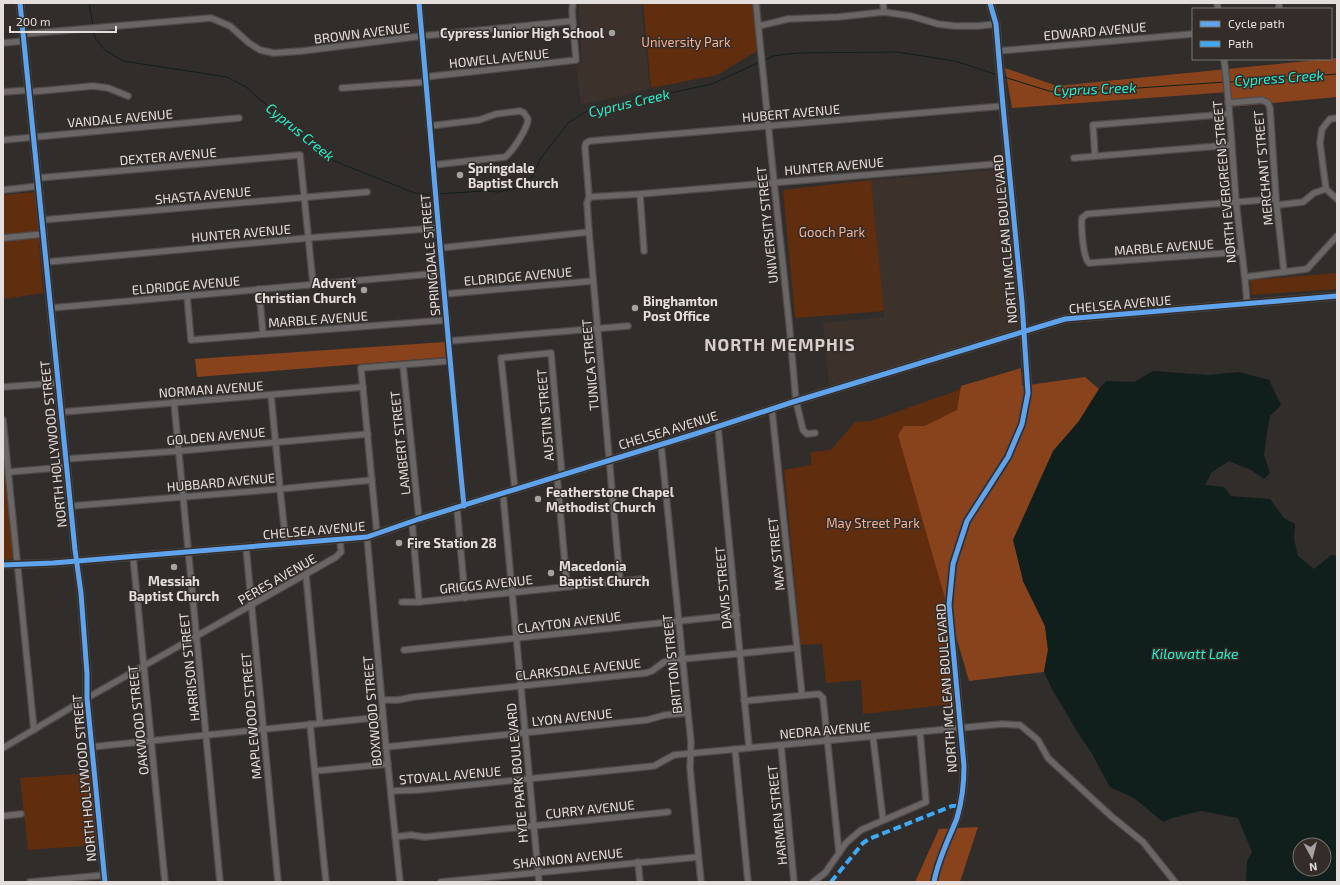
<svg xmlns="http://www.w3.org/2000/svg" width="1340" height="885" viewBox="0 0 1340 885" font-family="'Exo 2',sans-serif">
	<rect width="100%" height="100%" fill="#312d2b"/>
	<g fill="#3d312c">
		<path d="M578 3H641L650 89 581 105 576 64 582 63Z"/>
		<path d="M1004 169 1018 325 1017 328 829 386 823 323 884 317 871 180Z"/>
	</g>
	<g fill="#612d0f">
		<path d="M643 3H752L757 51 717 75 651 88Z"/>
		<path d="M871 180 884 311 795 318 783 190Z"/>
		<path d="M35 192 43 293 3 299V195Z"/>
		<path d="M1337 273V289L1252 295 1250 280Z"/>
		<path d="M1021 368 1022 387 945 585 954 704 863 714 861 680 826 683 822 644 801 645 784 470 811 465V452L831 450 855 422 871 421Z"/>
		<path d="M3 473H5L15 559 3 560Z"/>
		<path d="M90 773 97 845 28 850 20 778Z"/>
	</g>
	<g fill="#89431c">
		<path d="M1337 58V97L1231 107 1229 92 1012 108 1005 68 1057 86Z"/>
		<path d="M445 342 447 357 197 377 195 359Z"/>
		<path d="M1021 368 1022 386 1085 377 1099 389 1079 421 1023 581 1045 626 1048 650 1044 672 969 681 898 435 904 426H925L957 410 961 386Z"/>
		<path d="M978 827 960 882H915L939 829Z"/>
	</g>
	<path fill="#101f1c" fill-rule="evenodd" d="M1153 371 1208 375 1239 372 1269 380 1281 405 1270 416 1267 432 1264 455 1270 473 1264 479 1251 470 1229 461 1212 472 1205 485 1224 487 1231 496 1270 499 1284 518 1295 524 1294 539 1298 556 1314 569 1331 555 1337 556V882H1246L1247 861 1252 852 1238 818 1201 811 1172 818 1163 822 1134 798 1110 787 1091 752 1078 733 1052 689 1044 672 1048 650 1045 626 1023 581 1013 540 1053 451 1079 421 1099 389 1106 381 1134 382ZM1300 845H1324V869H1300Z"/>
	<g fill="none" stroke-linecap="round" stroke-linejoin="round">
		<g stroke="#101f1c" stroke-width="1">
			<path d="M89 3 93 26"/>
			<path d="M94 31 95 38 105 50 123 61 227 77 246 87 315 148 334 161 415 193 433 195"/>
			<path d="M765 60 773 56 797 53 897 52 955 61 998 75"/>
			<path d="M1004 77 1049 91 1066 93 1225 82"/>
			<path d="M1230 82 1337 74"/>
			<path d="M438 194 483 191 498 192 517 188 533 176 540 159 568 123 587 111 712 84 760 62"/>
		</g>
		<g stroke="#4d4a49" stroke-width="8">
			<g id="minor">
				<path d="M419 3C434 171 447 338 464 506"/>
				<path d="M756 3 774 182 789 322 796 401 803 430 807 434 815 433"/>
				<path d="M883 3 884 12"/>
				<path d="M1217 3 1218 9"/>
				<path d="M1279 3V9"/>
				<path d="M759 26 788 19 838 17 884 12 911 16 938 24 955 26H978L996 24"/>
				<path d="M23 34 211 18 230 26 249 43 260 50 274 53 302 51 422 36 573 21"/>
				<path d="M3 43 24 41"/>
				<path d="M998 51 1193 34"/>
				<path d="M1224 59C1230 106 1232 153 1236 200 1239 234 1245 269 1247 304"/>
				<path d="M425 77 576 60 572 11 573 3"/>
				<path d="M342 88 426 82"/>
				<path d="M3 92 29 90"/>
				<path d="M29 92 93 86 108 88 128 96"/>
				<path d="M1228 103 1262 100 1268 103 1270 108 1276 199 1284 272"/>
				<path d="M429 126 479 120 496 114 520 111 524 113 528 119C528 128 512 152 505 157L433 165"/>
				<path d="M3 140 239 118"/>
				<path d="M1095 156 1093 125 1229 114"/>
				<path d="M1074 158 1231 145"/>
				<path d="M38 178 300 155 313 284"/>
				<path d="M1326 189 1320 143 1322 129 1330 119 1337 118"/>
				<path d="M3 190 39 186"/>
				<path d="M640 194 644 251"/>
				<path d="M589 197 640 194 1008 163"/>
				<path d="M1277 205 1303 202 1314 193 1326 189 1337 199"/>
				<path d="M42 220 367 192"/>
				<path d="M3 238 44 234"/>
				<path d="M440 248 589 232"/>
				<path d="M1241 252 1089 263C1083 258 1081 227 1082 218L1087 214 1276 199"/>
				<path d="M47 262 308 238 438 228"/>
				<path d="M1245 277 1307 269 1337 236"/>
				<path d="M259 289 263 334"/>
				<path d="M445 294 593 281"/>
				<path d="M187 296 191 340 447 320"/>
				<path d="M51 308 442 273"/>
				<path d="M449 341 628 326"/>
				<path d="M403 365 419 519"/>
				<path d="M3 387 59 383"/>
				<path d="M271 395 280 489 286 544"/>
				<path d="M174 402 220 882"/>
				<path d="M772 410 802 695"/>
				<path d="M62 412 363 387"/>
				<path d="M3 420 34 730"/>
				<path d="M718 427 749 747"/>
				<path d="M661 444 688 713 691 742 690 768 701 882"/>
				<path d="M66 459 179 451 368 434"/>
				<path d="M9 472 67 467"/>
				<path d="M557 476 567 586"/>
				<path d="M515 490 501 358 551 353 562 475"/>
				<path d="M503 494 539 882"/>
				<path d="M71 506 280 489 372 480"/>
				<path d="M457 508 465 598"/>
				<path d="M412 522 419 602"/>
				<path d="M377 534 361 368 449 361"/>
				<path d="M367 537 386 747 400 882"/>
				<path d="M246 547 278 882"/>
				<path d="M133 556 165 882"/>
				<path d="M306 575 320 723"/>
				<path d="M620 581 589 232 587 203 589 197 585 147 586 143 590 141 1003 106"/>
				<path d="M402 602H419L643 579"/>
				<path d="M404 650 737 615"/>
				<path d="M382 700H398L413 697 646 673 652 671 664 662 683 659 796 648"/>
				<path d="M744 701 819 694 823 698 839 853"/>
				<path d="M310 724 326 882"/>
				<path d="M873 737 883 820"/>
				<path d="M781 745 794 882"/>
				<path d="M91 747 383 717"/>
				<path d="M386 747 647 720 665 715 688 713"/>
				<path d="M3 748 87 698 336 557 341 552 340 539"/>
				<path d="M735 749 748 882"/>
				<path d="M315 771 388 764"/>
				<path d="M391 791 419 790 654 766 674 755 1002 724 1020 725 1038 740 1048 758 1111 816 1143 842 1175 882"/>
				<path d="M3 816 21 814"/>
				<path d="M395 837 411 835 425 837 668 812"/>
				<path d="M638 862 640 882"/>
				<path d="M30 882 105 875"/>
				<path d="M441 882 698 857"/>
				<path d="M813 882 825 873 846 843 861 830 926 802 920 732"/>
			</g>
		</g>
		<g stroke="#4d4a49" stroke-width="9">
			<g id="major">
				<path d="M20 3 75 550 81 593 87 674V698L105 882"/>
				<path d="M3 565 53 563 367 537 419 519 695 434 796 401 1065 319 1337 296"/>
				<path d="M934 882C938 859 949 839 957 818 962 801 964 783 964 766L949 605 953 564 967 521 1008 457 1022 424 1028 393 1022 303 1003 106 996 24 990 3"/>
			</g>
		</g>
		<use href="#minor" stroke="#696665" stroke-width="5.5"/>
		<use href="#major" stroke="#6f645e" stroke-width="7"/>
		<path stroke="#3fa9f5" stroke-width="4" stroke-dasharray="8 4" stroke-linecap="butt" d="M831 882 863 843 869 839 952 806H960"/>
		<g stroke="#332c29" stroke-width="8">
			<g id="cycleway">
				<path d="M20 3 75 550 81 593 87 674V698L105 882"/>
				<path d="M419 3C434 171 447 338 464 506"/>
				<path d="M3 565 53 563 367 537 419 519 695 434 796 401 1065 319 1337 296"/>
				<path d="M934 882C938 859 949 839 957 818 962 801 964 783 964 766L949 605 953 564 967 521 1008 457 1022 424 1028 393 1022 303 1003 106 996 24 990 3"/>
			</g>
		</g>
		<use href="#cycleway" stroke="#60a3ed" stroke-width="5"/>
	</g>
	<g fill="#a5a19f" stroke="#332c29" stroke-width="1.5">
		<circle cx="612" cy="33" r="4"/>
		<circle cx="460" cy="175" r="4"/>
		<circle cx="364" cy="290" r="4"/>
		<circle cx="635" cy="308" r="4"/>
		<circle cx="538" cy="499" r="4"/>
		<circle cx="399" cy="543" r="4"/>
		<circle cx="174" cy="567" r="4"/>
		<circle cx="551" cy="573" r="4"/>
	</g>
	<g text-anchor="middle" stroke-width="3" stroke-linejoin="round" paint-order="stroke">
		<g font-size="13" fill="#e4dfdd" stroke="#332c29">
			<text transform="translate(1095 31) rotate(-5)" y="5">EDWARD AVENUE</text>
			<text transform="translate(362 33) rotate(-7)" y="5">BROWN AVENUE</text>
			<text transform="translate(499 58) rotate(-6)" y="5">HOWELL AVENUE</text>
			<text transform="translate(791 113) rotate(-5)" y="5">HUBERT AVENUE</text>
			<text transform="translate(120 118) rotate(-5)" y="5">VANDALE AVENUE</text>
			<text transform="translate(168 156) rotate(-5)" y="5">DEXTER AVENUE</text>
			<text transform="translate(834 166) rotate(-5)" y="5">HUNTER AVENUE</text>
			<text transform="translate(1263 168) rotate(-95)" y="5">MERCHANT STREET</text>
			<text transform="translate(1224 182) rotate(-95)" y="5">NORTH EVERGREEN STREET</text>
			<text transform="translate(203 195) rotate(-5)" y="5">SHASTA AVENUE</text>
			<text transform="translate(767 225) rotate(-96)" y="5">UNIVERSITY STREET</text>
			<text transform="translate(241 233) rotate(-5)" y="5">HUNTER AVENUE</text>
			<text transform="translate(1005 239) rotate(-95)" y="5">NORTH MCLEAN BOULEVARD</text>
			<text transform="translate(1164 247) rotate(-4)" y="5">MARBLE AVENUE</text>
			<text transform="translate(430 255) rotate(-95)" y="5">SPRINGDALE STREET</text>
			<text transform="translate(518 276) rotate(-5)" y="5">ELDRIDGE AVENUE</text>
			<text transform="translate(186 285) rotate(-5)" y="5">ELDRIDGE AVENUE</text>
			<text transform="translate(1120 304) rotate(-5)" y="5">CHELSEA AVENUE</text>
			<text transform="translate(318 319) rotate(-4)" y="5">MARBLE AVENUE</text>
			<text transform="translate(590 365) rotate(-95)" y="5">TUNICA STREET</text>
			<text transform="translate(211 389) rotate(-4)" y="5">NORMAN AVENUE</text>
			<text transform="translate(545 415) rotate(-95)" y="5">AUSTIN STREET</text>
			<text transform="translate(668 430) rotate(-17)" y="5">CHELSEA AVENUE</text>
			<text transform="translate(216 436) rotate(-5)" y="5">GOLDEN AVENUE</text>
			<text transform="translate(400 443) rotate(-96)" y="5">LAMBERT STREET</text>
			<text transform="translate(53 444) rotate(-96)" y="5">NORTH HOLLYWOOD STREET</text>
			<text transform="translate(221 482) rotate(-5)" y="5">HUBBARD AVENUE</text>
			<text transform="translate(314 530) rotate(-5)" y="5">CHELSEA AVENUE</text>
			<text transform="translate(776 554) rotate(-96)" y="5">MAY STREET</text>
			<text transform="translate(277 579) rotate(-30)" y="5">PERES AVENUE</text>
			<text transform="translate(486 584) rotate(-6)" y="5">GRIGGS AVENUE</text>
			<text transform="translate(723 588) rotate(-95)" y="5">DAVIS STREET</text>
			<text transform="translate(569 622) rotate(-7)" y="5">CLAYTON AVENUE</text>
			<text transform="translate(672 664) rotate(-96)" y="5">BRITTON STREET</text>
			<text transform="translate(189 667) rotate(-96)" y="5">HARRISON STREET</text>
			<text transform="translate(578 669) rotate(-6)" y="5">CLARKSDALE AVENUE</text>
			<text transform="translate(946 688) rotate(-94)" y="5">NORTH MCLEAN BOULEVARD</text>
			<text transform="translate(372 711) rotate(-95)" y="5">BOXWOOD STREET</text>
			<text transform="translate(251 716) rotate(-95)" y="5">MAPLEWOOD STREET</text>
			<text transform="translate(572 717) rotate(-6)" y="5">LYON AVENUE</text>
			<text transform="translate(138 720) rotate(-96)" y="5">OAKWOOD STREET</text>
			<text transform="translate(825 730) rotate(-5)" y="5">NEDRA AVENUE</text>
			<text transform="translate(517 773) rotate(-95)" y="5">HYDE PARK BOULEVARD</text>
			<text transform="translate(450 775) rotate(-5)" y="5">STOVALL AVENUE</text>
			<text transform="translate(84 778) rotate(-95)" y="5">NORTH HOLLYWOOD STREET</text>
			<text transform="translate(590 809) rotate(-6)" y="5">CURRY AVENUE</text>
			<text transform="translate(777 815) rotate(-96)" y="5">HARMEN STREET</text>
			<text transform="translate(568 858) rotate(-6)" y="5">SHANNON AVENUE</text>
		</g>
		<g font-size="13" font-weight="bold" fill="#e4dfdd" stroke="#332c29" text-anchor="start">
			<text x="604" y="38" text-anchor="end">Cypress Junior High School</text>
			<text x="468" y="173">Springdale<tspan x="468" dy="15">Baptist Church</tspan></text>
			<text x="356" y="288" text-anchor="end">Advent<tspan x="356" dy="15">Christian Church</tspan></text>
			<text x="643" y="306">Binghamton<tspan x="643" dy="15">Post Office</tspan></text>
			<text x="546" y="497">Featherstone Chapel<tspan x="546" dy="15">Methodist Church</tspan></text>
			<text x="407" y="548">Fire Station 28</text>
			<text x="559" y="571">Macedonia<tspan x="559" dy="15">Baptist Church</tspan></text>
			<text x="174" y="586" text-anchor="middle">Messiah<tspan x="174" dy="15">Baptist Church</tspan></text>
		</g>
		<g font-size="13" fill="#f5b192" stroke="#332c29">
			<text x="686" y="47">University Park</text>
			<text x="832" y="237">Gooch Park</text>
			<text x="873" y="528">May Street Park</text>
		</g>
		<g font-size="14" font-style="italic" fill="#2aedcb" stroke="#332c29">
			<text transform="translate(1279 78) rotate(-4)" y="5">Cypress Creek</text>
			<text transform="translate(1095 89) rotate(-2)" y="5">Cyprus Creek</text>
			<text transform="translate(629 103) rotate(-13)" y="5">Cyprus Creek</text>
			<text transform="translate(300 132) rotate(39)" y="5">Cyprus Creek</text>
			<text x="1195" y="659">Kilowatt Lake</text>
		</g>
		<g font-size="17" font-weight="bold" letter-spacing="1" fill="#d7ceca" stroke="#332c29">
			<text x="780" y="351">NORTH MEMPHIS</text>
		</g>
	</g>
	<rect width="1340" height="885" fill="none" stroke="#e4dfdd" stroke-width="8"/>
	<rect x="1192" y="8" width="140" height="52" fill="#332c29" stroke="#7a7471"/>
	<rect x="1200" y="21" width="20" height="6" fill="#60a3ed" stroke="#7a7471"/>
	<text x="1228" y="28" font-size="12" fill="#e4dfdd">Cycle path</text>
	<rect x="1200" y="41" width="20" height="6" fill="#3fa9f5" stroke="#7a7471"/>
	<text x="1228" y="48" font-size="12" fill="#e4dfdd">Path</text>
	<g transform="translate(1312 857) rotate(173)"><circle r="19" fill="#332c29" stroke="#7a7471"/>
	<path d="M0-3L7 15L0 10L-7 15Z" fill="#a5a19f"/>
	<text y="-6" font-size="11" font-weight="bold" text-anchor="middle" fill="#e4dfdd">N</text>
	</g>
	<path d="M10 26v6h106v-6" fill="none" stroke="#e4dfdd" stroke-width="2"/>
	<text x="16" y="26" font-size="12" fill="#e4dfdd" stroke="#332c29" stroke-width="3" paint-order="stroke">200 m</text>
</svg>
